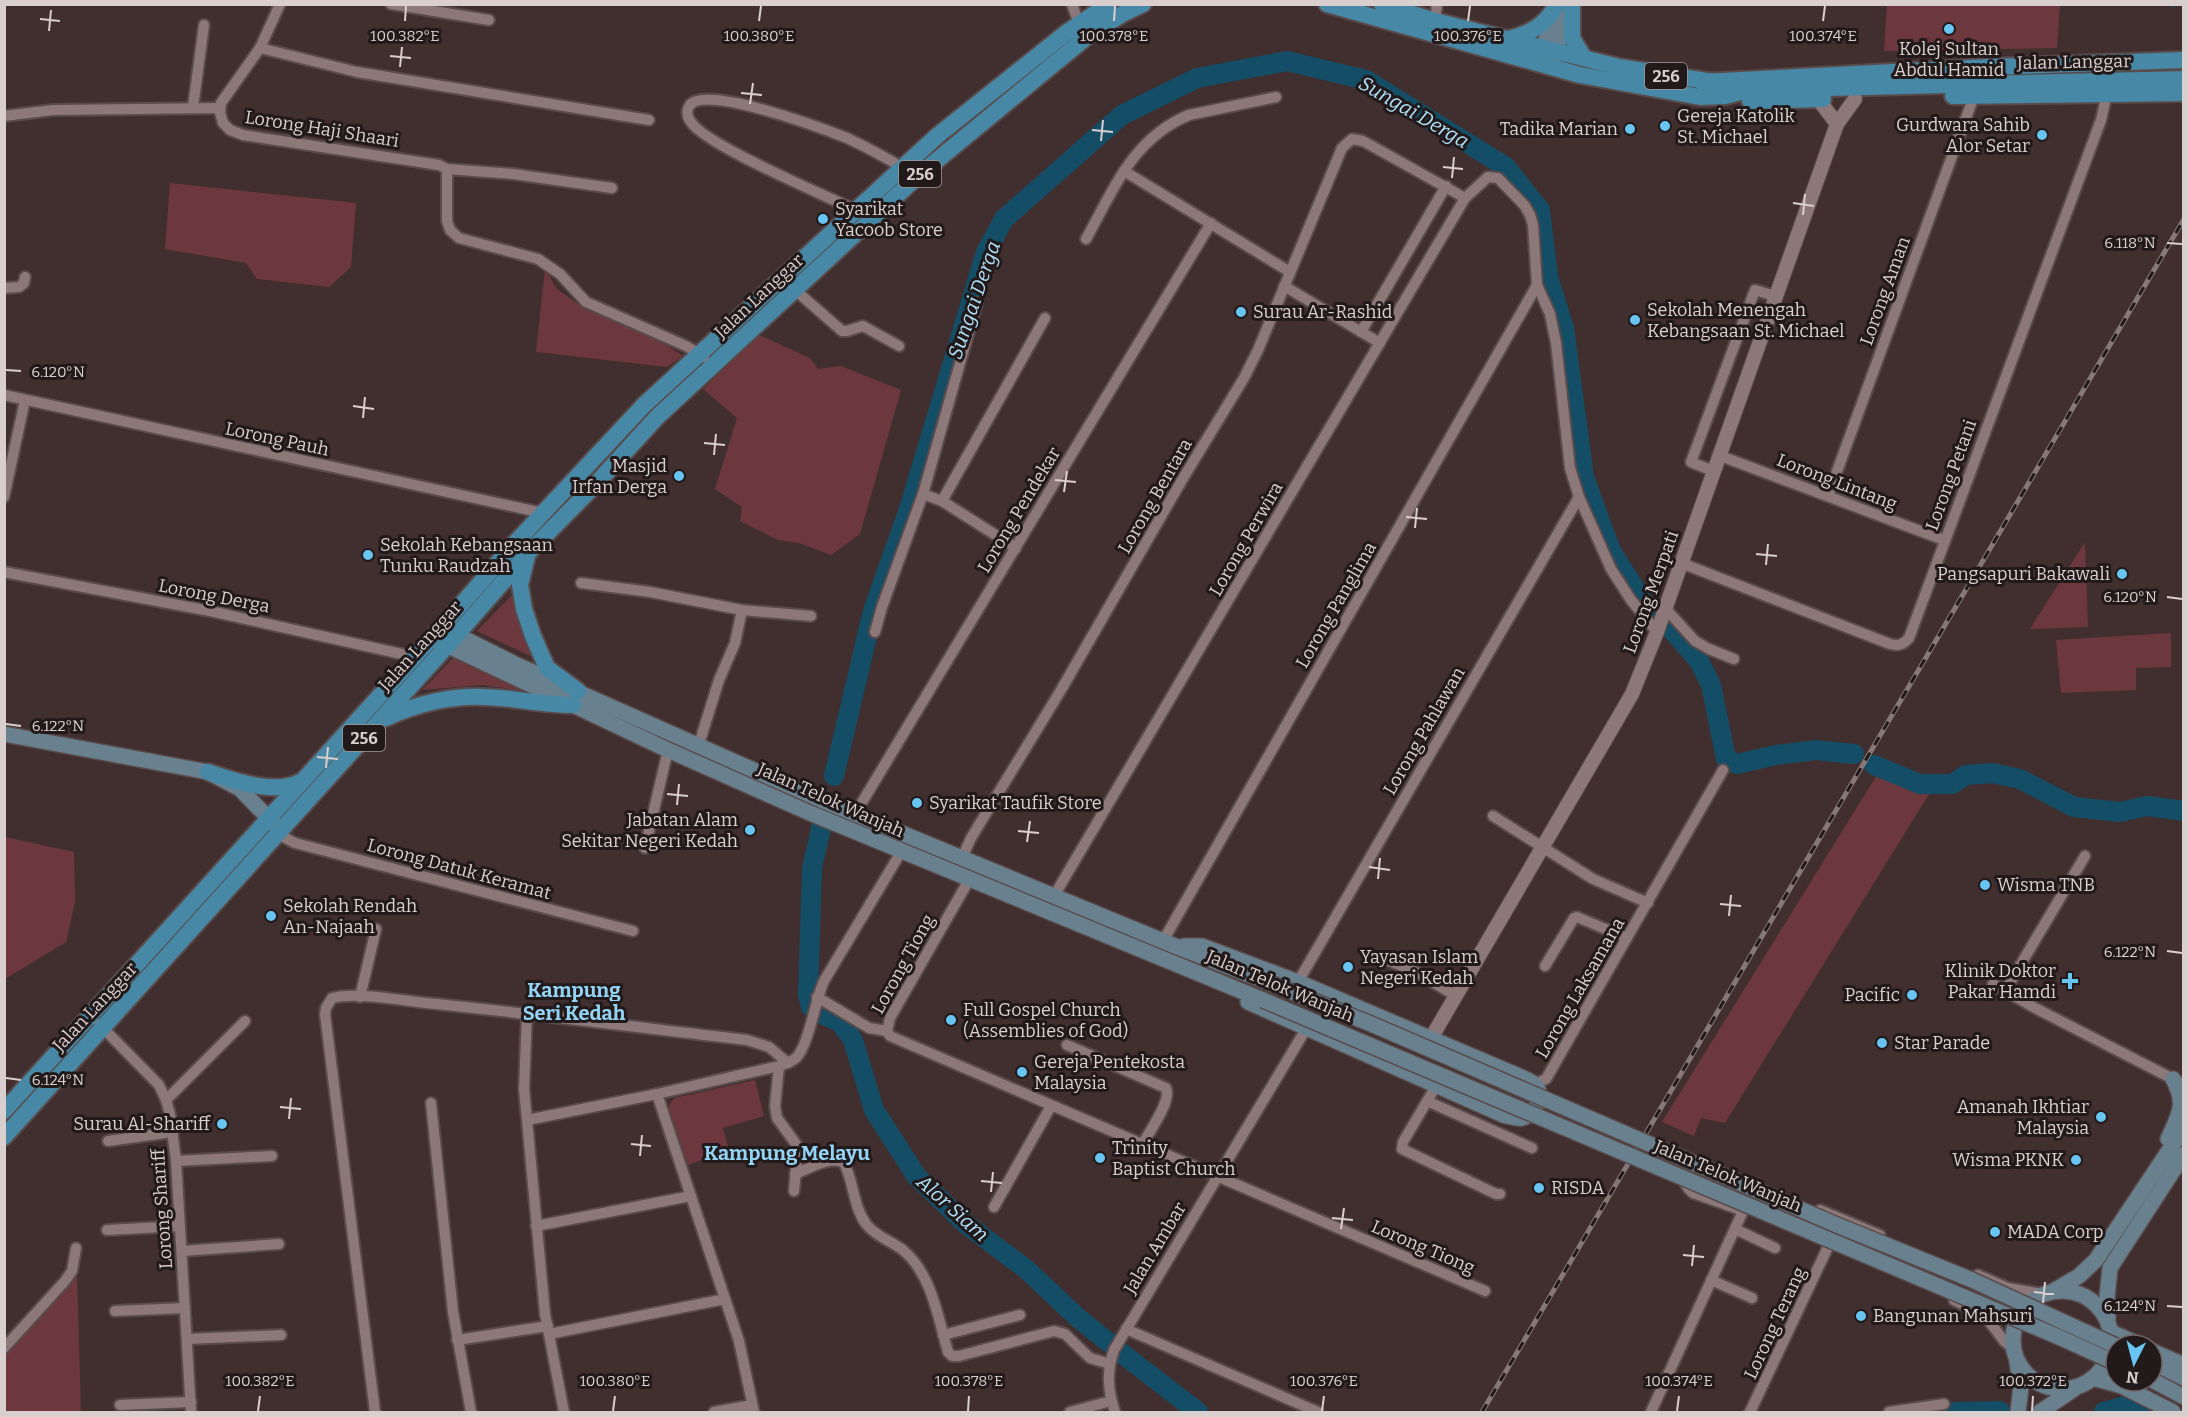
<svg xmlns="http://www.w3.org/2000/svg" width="2188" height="1417" viewBox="0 0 2188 1417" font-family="Bitter,serif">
	<rect width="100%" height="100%" fill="#412f30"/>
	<g fill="#6d383d">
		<path d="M1887 5H2060L2057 48 1884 51Z"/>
		<path d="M170 183 356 203 351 267 329 287 257 279 246 263 165 249Z"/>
		<path d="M545 269 557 289 577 303 603 316 654 337 683 356 667 367 536 352Z"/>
		<path d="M759 335 810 358 818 369 841 366 901 390 860 534 831 555 799 543 778 540 740 521 742 507 715 489 737 418 703 389Z"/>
		<path d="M2085 542 2088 627 2030 629Z"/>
		<path d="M514 593 537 659 477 631Z"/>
		<path d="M2171 633V667L2136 668V690L2061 693 2056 640Z"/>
		<path d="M454 657 538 693 483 685 422 690Z"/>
		<path d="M1880 770 1931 791 1725 1123 1701 1118 1694 1136 1662 1122Z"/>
		<path d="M5 837 74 852 75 902 66 942 5 979Z"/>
		<path d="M755 1080 764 1116 723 1128 729 1150 688 1165 669 1109 670 1103 675 1098Z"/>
		<path d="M77 1274 81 1412H5L4 1353Z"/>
	</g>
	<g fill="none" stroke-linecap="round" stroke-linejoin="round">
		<path stroke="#134e66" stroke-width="3" d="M2173 6 2174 4"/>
		<g stroke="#134e66" stroke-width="20">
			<path d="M1666 623 1699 661 1711 685 1726 759 1737 764 1776 755 1816 750 1854 754"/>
			<path d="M1874 765 1920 784H1952L1966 775 1992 773 2020 779 2074 807 2120 812 2147 806 2184 811"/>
			<path d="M834 776 873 611 909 509 986 252 1004 219 1122 115 1197 78 1287 61 1366 80 1506 167 1540 210 1548 277 1564 328 1584 477 1611 551 1651 614"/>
			<path d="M811 1007 808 995 812 868 822 824"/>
			<path d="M822 1014 840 1022 853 1040 874 1110 917 1177 966 1224 1026 1269 1077 1317 1108 1342"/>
			<path d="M1120 1352 1198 1412"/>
			<path d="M1953 1412 2000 1411"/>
			<path d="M2104 1412 2126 1406 2147 1412"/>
		</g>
		<g stroke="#594b4b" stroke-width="14">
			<g id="minor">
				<path d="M280 4 260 48 221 103 220 113 223 123 230 130 243 135 439 165 447 169 513 174 612 188"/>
				<path d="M391 4 489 20"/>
				<path d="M1072 4 1079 24 1083 28"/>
				<path d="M1435 21 1437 4"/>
				<path d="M260 48 357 72 649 120"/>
				<path d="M193 107 204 25"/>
				<path d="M4 116 53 110 220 108"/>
				<path d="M447 169V221L450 230 459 238 538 259 560 274 586 302 686 346 704 357"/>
				<path d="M1124 171 1290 272"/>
				<path d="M855 210C825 195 705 145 691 122 687 117 686 110 690 105 705 84 824 129 847 138 866 147 885 157 903 168"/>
				<path d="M1086 239C1114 189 1133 138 1189 115L1276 97"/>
				<path d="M1284 286 1380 343"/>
				<path d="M4 288 19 287 24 283 25 277"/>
				<path d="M794 289 842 331H847L863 326 899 346"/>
				<path d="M1361 332 1446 186"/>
				<path d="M4 395 543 513"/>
				<path d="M1718 455 1944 540"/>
				<path d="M1713 471 1691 462 1755 290 1775 296"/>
				<path d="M923 494 942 501 1016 548"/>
				<path d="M1828 496 1974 96"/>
				<path d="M4 497 25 400"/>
				<path d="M942 501 1045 318"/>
				<path d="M1681 563 1890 644C1898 646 1903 645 1909 638L2101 120 2107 93"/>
				<path d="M4 572 210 611 415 657"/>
				<path d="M581 583 650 592 742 610 811 616"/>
				<path d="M1665 608 1695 641 1709 649 1734 659"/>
				<path d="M875 632 882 607 923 494 977 303"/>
				<path d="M699 744 719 680 735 643 742 610"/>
				<path d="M855 814 1211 223"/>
				<path d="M1493 816 1593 879 1648 903"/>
				<path d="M278 834 295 843 633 931"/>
				<path d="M645 848 668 750"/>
				<path d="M962 858 971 838 1061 690 1182 480 1244 378 1258 350 1342 148 1352 139 1363 141 1465 198"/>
				<path d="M969 880 890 1018 887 1031 890 1036 1485 1291"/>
				<path d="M1054 896 1465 198 1488 177 1498 178 1525 206 1530 215 1533 225 1537 285 1550 314 1556 343 1570 468 1579 497 1611 569 1631 600 1657 632"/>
				<path d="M1163 941 1537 285"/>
				<path d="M1382 958 1412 970 1456 996"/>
				<path d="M1545 966 1574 918 1577 917 1627 938"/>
				<path d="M1298 982 1579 497"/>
				<path d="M1993 984 2035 1008 2179 1082"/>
				<path d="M2005 991 2085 856"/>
				<path d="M360 997 376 929"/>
				<path d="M817 997 869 1028 887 1031"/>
				<path d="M527 1013 524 1089 527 1120"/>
				<path d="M99 1024 159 1085 166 1100 170 1114 176 1161 191 1412"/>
				<path d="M1067 1045 1166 1088C1172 1101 1149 1132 1142 1145"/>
				<path d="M779 1066 775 1106 777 1118 796 1144 797 1158 794 1191"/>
				<path d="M1535 1084 1546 1079 1723 770"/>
				<path d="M1436 1086 1403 1142 1402 1149 1496 1194H1500"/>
				<path d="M657 1094 739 1341 754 1412"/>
				<path d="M166 1100 245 1021"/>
				<path d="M1427 1101 1532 1148"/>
				<path d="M431 1103 453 1312 471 1412"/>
				<path d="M108 1141 173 1132"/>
				<path d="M176 1161 272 1156"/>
				<path d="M1700 1163C1683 1169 1679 1181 1693 1193L1741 1210"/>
				<path d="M795 1174C808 1169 831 1155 844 1163 854 1182 853 1206 866 1224 876 1237 892 1241 904 1251 932 1275 938 1318 948 1352L952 1356H959L1054 1331 1065 1334 1090 1358 1110 1364"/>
				<path d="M994 1207 1051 1106"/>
				<path d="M1820 1210 1880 1235"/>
				<path d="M536 1226 691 1196"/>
				<path d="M1735 1229 1775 1248"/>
				<path d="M107 1230 180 1226"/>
				<path d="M182 1251 279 1244"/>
				<path d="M1978 1275 2008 1288 2043 1294"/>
				<path d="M1711 1280 1752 1298"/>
				<path d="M1954 1300 1985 1316 2005 1342 2013 1348"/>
				<path d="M115 1311 185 1308"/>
				<path d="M1126 1329 1318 1412"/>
				<path d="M549 1334 725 1299"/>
				<path d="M943 1335 1020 1315"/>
				<path d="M187 1339 281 1335"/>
				<path d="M457 1340 548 1326"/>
				<path d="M4 1348 65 1281 72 1271 76 1248"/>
				<path d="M120 1405 191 1402"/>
				<path d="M375 1412 325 1014 326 1008 332 998C358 991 409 1002 437 1004 541 1015 644 1028 747 1040L769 1047 788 1063"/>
				<path d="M564 1412 545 1314 527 1120 657 1094 779 1066C785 1064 791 1062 796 1058 809 1045 815 1000 824 981L901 852"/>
				<path d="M714 1412 752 1405"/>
				<path d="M1070 1412 1111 1401"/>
				<path d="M1115 1412C1108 1391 1106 1372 1114 1350L1306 1029"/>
				<path d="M1651 1412 1743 1211"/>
				<path d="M1750 1412 1828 1247"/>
				<path d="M1889 1412 1944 1404"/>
			</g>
		</g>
		<g stroke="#594b4b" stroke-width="16">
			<g id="tertiary">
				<path d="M1818 99 1837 124"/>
				<path d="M1430 1040 1632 694 1657 632 1837 124 1855 99"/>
			</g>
		</g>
		<g stroke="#594b4b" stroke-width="18">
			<g id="secondary">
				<path d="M1540 58 1556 9"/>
				<path d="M1552 61 1571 10"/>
				<path d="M447 630 515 664 814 797 1175 946 1270 983"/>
				<path d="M438 641 668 750 810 813 1263 1000"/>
				<path d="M4 734 208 772 240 789 281 831"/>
				<path d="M1184 946H1202L1298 982 1521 1077C1525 1079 1531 1081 1534 1084 1546 1094 1535 1115 1522 1118 1516 1119 1509 1116 1503 1115L1248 1002"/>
				<path d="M2168 1139C2179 1114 2187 1105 2173 1079"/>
				<path d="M2055 1290 2079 1276 2096 1260 2184 1128"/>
				<circle cx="2062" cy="1340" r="49"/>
				<path d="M2108 1318 2107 1297 2110 1268 2184 1154"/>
				<path d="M2111 1332 2140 1345"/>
				<path d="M2152 1351 2184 1365"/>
				<path d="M2017 1362 2021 1387 2018 1412"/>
				<path d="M2152 1362 2184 1378"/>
				<path d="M2093 1378 2122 1386 2173 1412"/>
				<path d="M2152 1380 2184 1397"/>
				<path d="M2040 1412 2074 1389"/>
			</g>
		</g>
		<g stroke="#594b4b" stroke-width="20">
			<g id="primary">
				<path d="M1327 4 1580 75 1700 97 1725 96 1749 90 2184 79"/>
				<path d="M1382 4 1435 21 1619 67 1713 82"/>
				<path d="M1572 7V38L1584 58"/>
				<path d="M1509 39C1531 33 1546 25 1557 4"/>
				<path d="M1702 82 1989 67 2184 60"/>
				<path d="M1953 96 2184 93"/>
				<path d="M1750 101 1823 99"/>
				<path d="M527 556 520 585 524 609 533 636 547 668 578 691"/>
				<path d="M386 718C416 704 452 695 485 697 515 698 543 705 573 705"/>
				<path d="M208 772C234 781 275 795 300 782"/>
				<path d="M4 1111 433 637 516 542 644 405 937 136 1066 33 1109 4"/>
				<path d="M4 1137 447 646 528 553 594 486 657 417 919 175 1089 35 1124 13 1143 4"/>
			</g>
		</g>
		<use href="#minor" stroke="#8c7779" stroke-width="10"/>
		<use href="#tertiary" stroke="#8c7779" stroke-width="14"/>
		<use href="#secondary" stroke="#69808f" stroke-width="15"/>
		<use href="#primary" stroke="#4688a5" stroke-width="16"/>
		<g stroke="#877878" stroke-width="5">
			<path id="rail" d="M1482 1412 2184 219"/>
		</g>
		<use href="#rail" stroke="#221a1a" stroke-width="3" stroke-dasharray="9" stroke-linecap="butt"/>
		<g stroke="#594b4b" stroke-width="18" stroke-linecap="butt">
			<g id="secondary-bridge">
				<path d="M1270 983 1371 1024 1837 1225 1972 1280 2116 1346"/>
				<path d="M1263 1000 2061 1338 2116 1363"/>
			</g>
		</g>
		<use href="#secondary-bridge" stroke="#69808f" stroke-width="15"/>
	</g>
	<path fill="none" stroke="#dacfcf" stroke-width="2" d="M40 19 60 21M405 21 406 6M759 21 761 6M1114 21 1115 6M1468 21 1470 6M1823 21 1825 6M49 31 51 10M390 56 411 58M400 67 402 47M741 93 762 95M750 104 753 83M1092 130 1113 132M1101 141 1103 120M1443 167 1463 169M1452 178 1454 157M1793 203 1814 206M1803 215 1805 194M2167 243 2182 244M6 370 21 371M353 406 374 409M363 418 365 397M704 443 725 445M714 455 716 434M1055 480 1076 482M1064 492 1067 471M1406 517 1427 519M1415 528 1417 508M1756 554 1777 556M1766 565 1768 544M2167 597 2182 599M6 724 21 726M317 757 338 759M326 768 328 747M667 794 688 796M677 805 679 784M1018 831 1039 833M1027 842 1030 821M1369 867 1390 870M1378 879 1380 858M1720 904 1741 906M1729 916 1731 895M2167 951 2182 953M6 1078 21 1080M280 1107 301 1109M289 1119 291 1098M631 1144 651 1146M640 1156 642 1135M981 1181 1002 1183M991 1192 993 1172M1332 1218 1353 1220M1341 1229 1344 1208M1683 1255 1704 1257M1692 1266 1694 1245M2034 1292 2054 1294M2043 1303 2045 1282M2167 1306 2182 1307M258 1411 260 1396M613 1411 615 1396M968 1411 969 1396M1322 1411 1324 1396M1677 1411 1679 1396M2032 1411 2033 1396"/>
	<g fill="#68c4f0" stroke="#221a1a" stroke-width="2">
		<circle cx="1949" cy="29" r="6"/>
		<circle cx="1665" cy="126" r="6"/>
		<circle cx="1630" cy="129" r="6"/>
		<circle cx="2042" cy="135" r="6"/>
		<circle cx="823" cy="219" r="6"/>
		<circle cx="1241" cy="312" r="6"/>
		<circle cx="1635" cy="320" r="6"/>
		<circle cx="679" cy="476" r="6"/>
		<circle cx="368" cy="555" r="6"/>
		<circle cx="2122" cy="574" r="6"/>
		<circle cx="917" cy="803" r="6"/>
		<circle cx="750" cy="830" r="6"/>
		<circle cx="1985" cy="885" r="6"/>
		<circle cx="271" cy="916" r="6"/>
		<circle cx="1348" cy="967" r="6"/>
		<path d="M2067 972h6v6h6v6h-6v6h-6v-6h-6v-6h6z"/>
		<circle cx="1912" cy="995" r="6"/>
		<circle cx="951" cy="1020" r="6"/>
		<circle cx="1882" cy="1043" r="6"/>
		<circle cx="1022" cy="1072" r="6"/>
		<circle cx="2101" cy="1117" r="6"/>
		<circle cx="222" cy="1124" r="6"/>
		<circle cx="1100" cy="1158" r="6"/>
		<circle cx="2076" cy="1160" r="6"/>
		<circle cx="1539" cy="1188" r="6"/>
		<circle cx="1995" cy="1232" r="6"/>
		<circle cx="1861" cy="1316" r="6"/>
	</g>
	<g text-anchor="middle" stroke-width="6" stroke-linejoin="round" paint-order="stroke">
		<g fill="#221a1a" stroke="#a39999" stroke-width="1.5">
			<rect x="1645" y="63" width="42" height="26" rx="4.5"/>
			<rect x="899" y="161" width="42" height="26" rx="4.5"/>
			<rect x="343" y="725" width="42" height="26" rx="4.5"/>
		</g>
		<g font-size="16" font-weight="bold" fill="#dacfcf">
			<text x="1666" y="82">256</text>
			<text x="920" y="180">256</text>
			<text x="364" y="744">256</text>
		</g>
		<g font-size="18" fill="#dacfcf" stroke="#221a1a" text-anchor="start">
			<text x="1949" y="55" text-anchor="middle">Kolej Sultan<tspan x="1949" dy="21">Abdul Hamid</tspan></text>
			<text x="1677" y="122">Gereja Katolik<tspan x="1677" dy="21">St. Michael</tspan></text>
			<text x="2030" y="131" text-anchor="end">Gurdwara Sahib<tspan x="2030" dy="21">Alor Setar</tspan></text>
			<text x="1618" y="135" text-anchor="end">Tadika Marian</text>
			<text x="835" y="215">Syarikat<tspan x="835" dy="21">Yacoob Store</tspan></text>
			<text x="1647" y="316">Sekolah Menengah<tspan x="1647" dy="21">Kebangsaan St. Michael</tspan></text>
			<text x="1253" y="318">Surau Ar-Rashid</text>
			<text x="667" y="472" text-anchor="end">Masjid<tspan x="667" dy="21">Irfan Derga</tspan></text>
			<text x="380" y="551">Sekolah Kebangsaan<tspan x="380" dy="21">Tunku Raudzah</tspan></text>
			<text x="2110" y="580" text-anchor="end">Pangsapuri Bakawali</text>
			<text x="929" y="809">Syarikat Taufik Store</text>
			<text x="738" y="826" text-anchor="end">Jabatan Alam<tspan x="738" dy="21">Sekitar Negeri Kedah</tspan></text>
			<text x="1997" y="891">Wisma TNB</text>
			<text x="283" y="912">Sekolah Rendah<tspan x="283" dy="21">An-Najaah</tspan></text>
			<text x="1360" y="963">Yayasan Islam<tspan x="1360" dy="21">Negeri Kedah</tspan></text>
			<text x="2056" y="977" text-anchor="end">Klinik Doktor<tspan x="2056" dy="21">Pakar Hamdi</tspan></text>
			<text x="1900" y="1001" text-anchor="end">Pacific</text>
			<text x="963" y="1016">Full Gospel Church<tspan x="963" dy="21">(Assemblies of God)</tspan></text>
			<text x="1894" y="1049">Star Parade</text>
			<text x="1034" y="1068">Gereja Pentekosta<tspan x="1034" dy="21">Malaysia</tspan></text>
			<text x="2089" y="1113" text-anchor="end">Amanah Ikhtiar<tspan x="2089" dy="21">Malaysia</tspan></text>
			<text x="210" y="1130" text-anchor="end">Surau Al-Shariff</text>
			<text x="1112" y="1154">Trinity<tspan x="1112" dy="21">Baptist Church</tspan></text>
			<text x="2064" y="1166" text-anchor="end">Wisma PKNK</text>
			<text x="1551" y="1194">RISDA</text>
			<text x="2007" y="1238">MADA Corp</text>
			<text x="1873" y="1322">Bangunan Mahsuri</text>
		</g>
		<g font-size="18" fill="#dacfcf" stroke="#221a1a">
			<text transform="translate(2074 62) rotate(-1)" y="6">Jalan Langgar</text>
			<text transform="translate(322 129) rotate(9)" y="6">Lorong Haji Shaari</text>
			<text transform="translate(1885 291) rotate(-70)" y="6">Lorong Aman</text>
			<text transform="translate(759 296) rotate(-43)" y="6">Jalan Langgar</text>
			<text transform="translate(277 439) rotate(12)" y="6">Lorong Pauh</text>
			<text transform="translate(1951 475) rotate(-70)" y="6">Lorong Petani</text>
			<text transform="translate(1837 482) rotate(21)" y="6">Lorong Lintang</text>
			<text transform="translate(1155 496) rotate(-60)" y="6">Lorong Bentara</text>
			<text transform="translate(1019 510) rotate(-59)" y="6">Lorong Pendekar</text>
			<text transform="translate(1246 539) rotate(-60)" y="6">Lorong Perwira</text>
			<text transform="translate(1651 592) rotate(-70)" y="6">Lorong Merpati</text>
			<text transform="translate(214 596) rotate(11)" y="6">Lorong Derga</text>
			<text transform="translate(1336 605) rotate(-60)" y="6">Lorong Panglima</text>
			<text transform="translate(420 646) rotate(-48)" y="6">Jalan Langgar</text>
			<text transform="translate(1424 731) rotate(-60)" y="6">Lorong Pahlawan</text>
			<text transform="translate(831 800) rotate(24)" y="6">Jalan Telok Wanjah</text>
			<text transform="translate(459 869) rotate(15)" y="6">Lorong Datuk Keramat</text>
			<text transform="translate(903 964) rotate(-61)" y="6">Lorong Tiong</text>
			<text transform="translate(1280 986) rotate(23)" y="6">Jalan Telok Wanjah</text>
			<text transform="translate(1580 988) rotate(-60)" y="6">Lorong Laksamana</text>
			<text transform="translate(95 1007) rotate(-47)" y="6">Jalan Langgar</text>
			<text transform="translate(1728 1176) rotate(23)" y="6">Jalan Telok Wanjah</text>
			<text transform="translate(162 1209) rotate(-94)" y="6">Lorong Shariff</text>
			<text transform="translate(1423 1247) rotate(23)" y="6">Lorong Tiong</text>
			<text transform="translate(1155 1248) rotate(-59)" y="6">Jalan Ambar</text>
			<text transform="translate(1775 1323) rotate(-65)" y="6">Lorong Terang</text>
		</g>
		<g font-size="20" font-style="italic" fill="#b2e1fa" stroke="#221a1a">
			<text transform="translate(1414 112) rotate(30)" y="7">Sungai Derga</text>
			<text transform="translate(974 300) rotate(-71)" y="7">Sungai Derga</text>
			<text transform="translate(953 1208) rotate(42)" y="7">Alor Siam</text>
		</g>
		<g font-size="20" font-weight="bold" fill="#93d4f5" stroke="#221a1a">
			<text x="574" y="997">Kampung<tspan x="574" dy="23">Seri Kedah</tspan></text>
			<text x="787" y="1160">Kampung Melayu</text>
		</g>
	</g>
	<g font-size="15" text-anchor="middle" fill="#dacfcf" stroke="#221a1a" stroke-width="6" stroke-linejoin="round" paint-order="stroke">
		<text x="405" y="41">100.382°E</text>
		<text x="759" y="41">100.380°E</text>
		<text x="1114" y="41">100.378°E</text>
		<text x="1468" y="41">100.376°E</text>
		<text x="1823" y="41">100.374°E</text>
		<text x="2130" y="248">6.118°N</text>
		<text x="58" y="377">6.120°N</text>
		<text x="2130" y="602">6.120°N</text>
		<text x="58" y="731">6.122°N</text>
		<text x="2130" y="957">6.122°N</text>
		<text x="58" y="1085">6.124°N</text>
		<text x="2130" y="1311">6.124°N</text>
		<text x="260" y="1386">100.382°E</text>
		<text x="615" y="1386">100.380°E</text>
		<text x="969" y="1386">100.378°E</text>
		<text x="1324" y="1386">100.376°E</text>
		<text x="1679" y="1386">100.374°E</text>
		<text x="2033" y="1386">100.372°E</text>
	</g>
	<rect width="2188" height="1417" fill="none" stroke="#dacfcf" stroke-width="12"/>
	<g transform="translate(2134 1363) rotate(186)"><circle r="28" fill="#221a1a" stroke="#6c6262" stroke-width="1.5"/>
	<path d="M0-4.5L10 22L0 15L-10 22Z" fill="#68c4f0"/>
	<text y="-9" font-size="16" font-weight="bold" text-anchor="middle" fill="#dacfcf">N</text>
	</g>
</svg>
